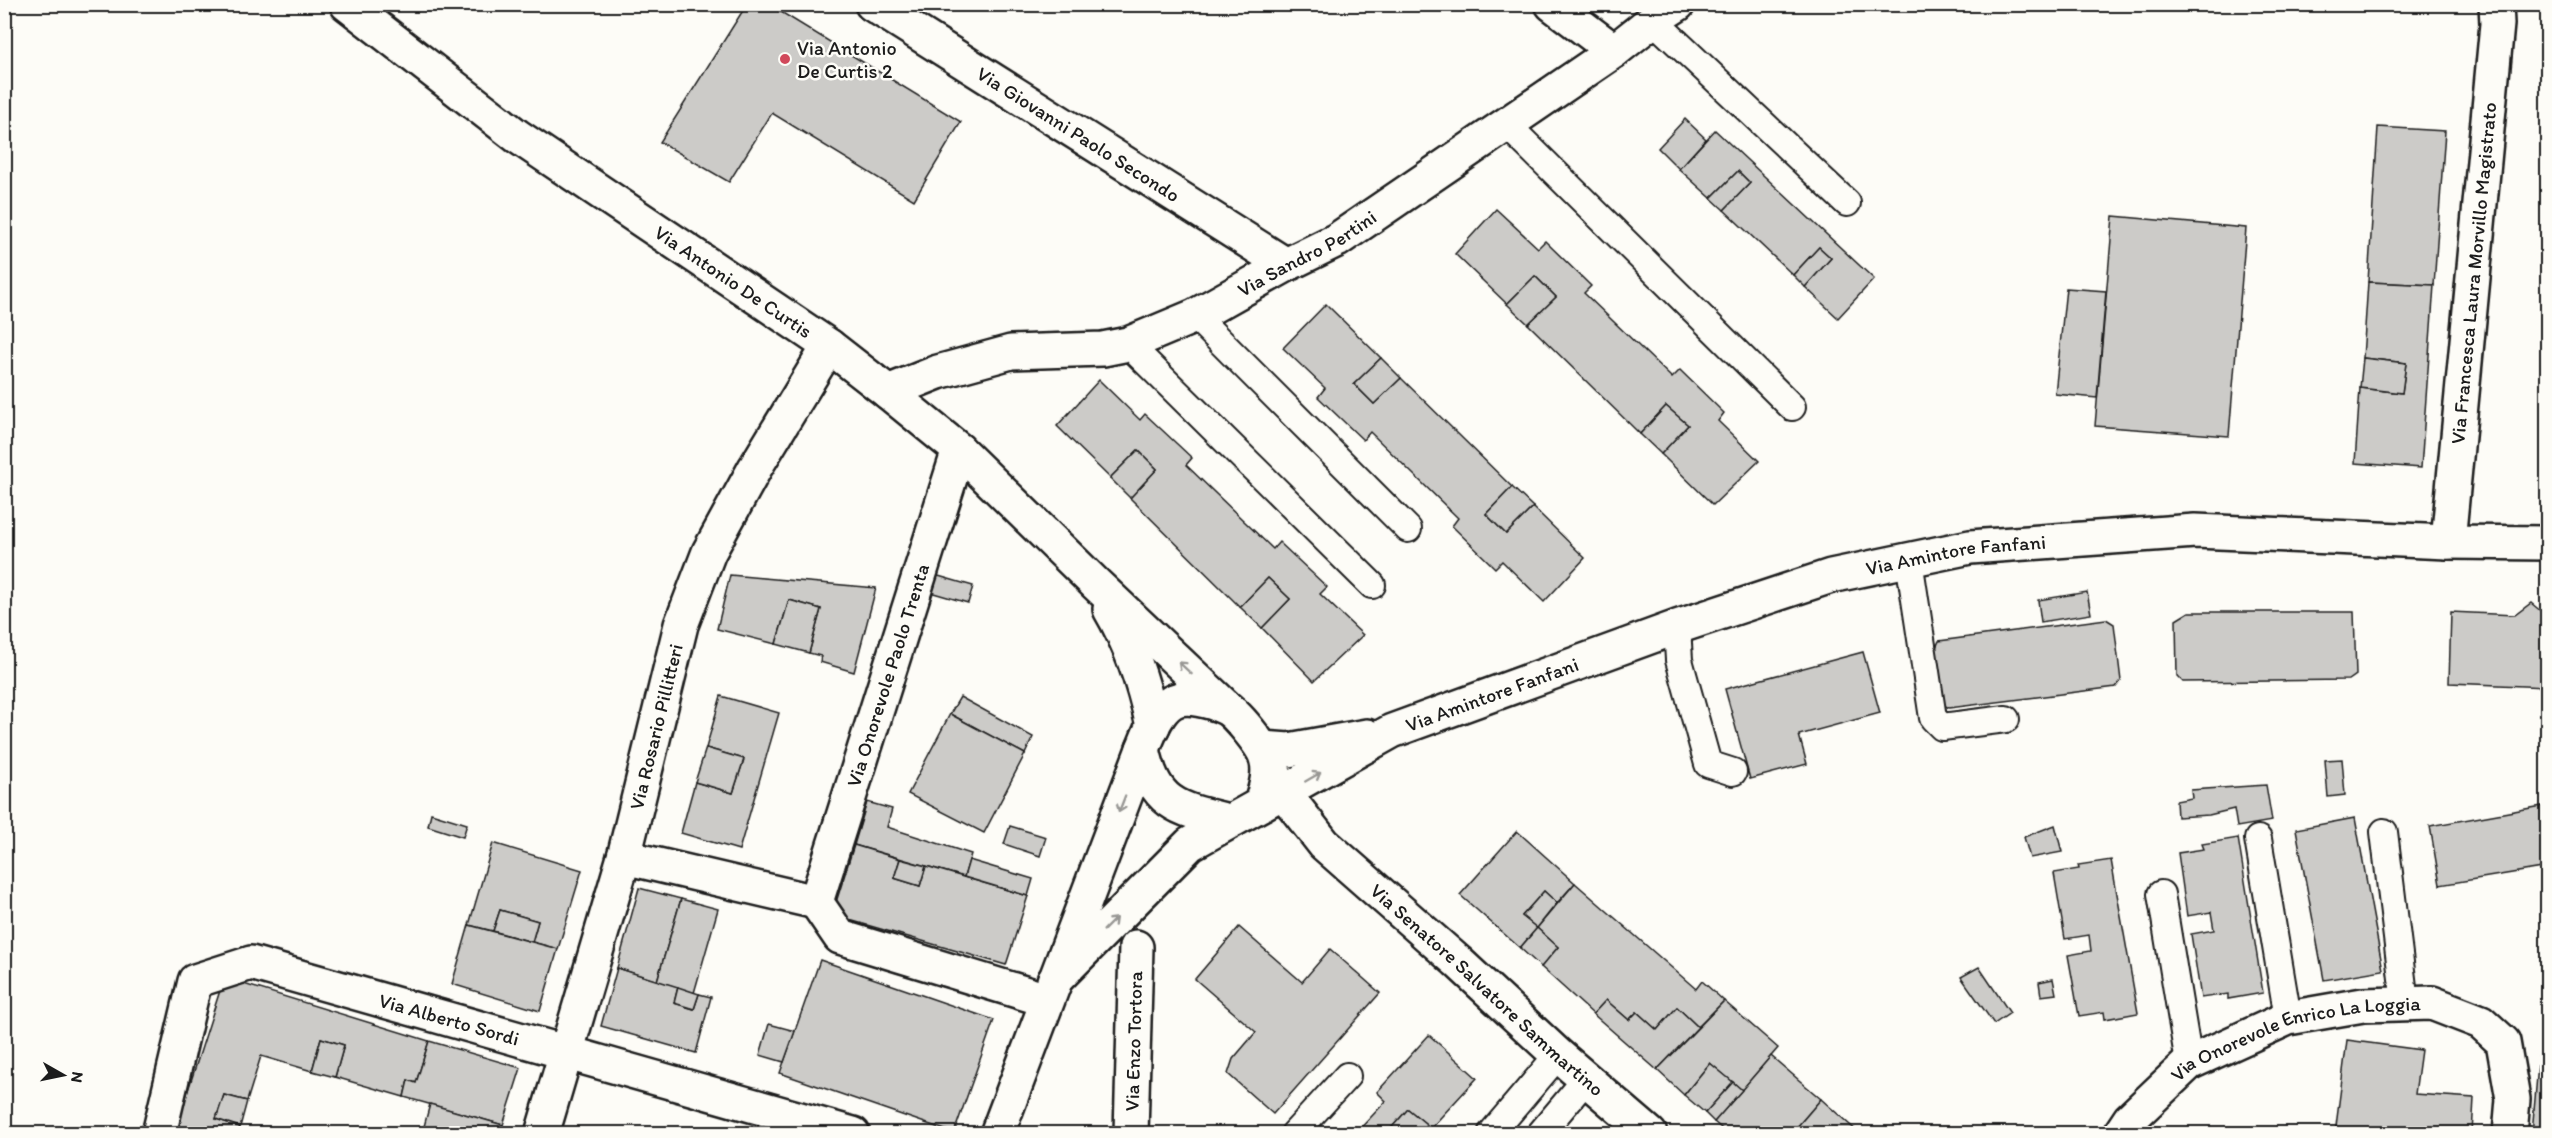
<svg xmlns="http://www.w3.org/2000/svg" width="2552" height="1138" viewBox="0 0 2552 1138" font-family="Itim,sans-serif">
	<rect width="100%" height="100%" fill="#fdfcf7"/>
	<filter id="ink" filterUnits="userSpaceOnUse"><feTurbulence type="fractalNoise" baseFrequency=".0167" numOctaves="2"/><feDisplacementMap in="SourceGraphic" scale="12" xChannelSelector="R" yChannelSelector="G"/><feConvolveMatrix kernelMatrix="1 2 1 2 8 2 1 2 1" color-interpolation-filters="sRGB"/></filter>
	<g filter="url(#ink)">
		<g fill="#cccbc8" stroke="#1c1c1c" stroke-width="1.5">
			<path d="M747 4H768L961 122 914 200 772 113 729 182 660 142Z"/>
			<path d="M1685 119 1706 139 1679 169 1658 148Z"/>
			<path d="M2378 127 2445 131 2434 285 2368 282Z"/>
			<path d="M1715 130 1874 279 1838 318 1805 287 1831 258 1819 247 1793 275 1724 210 1750 183 1738 171 1711 198 1679 169Z"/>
			<path d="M1738 171 1750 183 1724 210 1711 198Z"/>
			<path d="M1496 209 1538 248 1545 241 1591 286 1584 293 1672 378 1680 370 1724 413 1718 421 1759 461 1713 505 1661 454 1688 425 1666 406 1640 434 1528 324 1556 297 1535 276 1507 304 1455 254Z"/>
			<path d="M2113 216 2246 228 2229 436 2095 426Z"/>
			<path d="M1819 247 1831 258 1805 287 1793 275Z"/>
			<path d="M1535 276 1556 297 1528 324 1507 304Z"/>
			<path d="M2368 282 2434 285 2421 468 2355 463 2360 388 2402 393 2406 363 2363 358Z"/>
			<path d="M2066 288 2106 291 2097 398 2055 394Z"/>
			<path d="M1326 304 1381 358 1354 384 1374 404 1401 378 1512 487 1486 514 1506 534 1533 507 1585 558 1544 602 1502 561 1495 568 1452 526 1458 518 1370 432 1363 440 1318 397 1325 388 1283 348Z"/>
			<path d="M1381 358 1401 378 1374 404 1354 384Z"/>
			<path d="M2363 358 2406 363 2402 393 2360 388Z"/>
			<path d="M1099 380 1140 420 1145 414 1192 458 1186 465 1273 549 1279 542 1327 587 1320 594 1363 635 1314 681 1262 628 1290 599 1268 578 1240 607 1130 498 1157 469 1138 450 1110 478 1057 426Z"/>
			<path d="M1666 406 1688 425 1661 454 1640 434Z"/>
			<path d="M1138 450 1157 469 1130 498 1110 478Z"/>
			<path d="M1512 487 1533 507 1506 534 1486 514Z"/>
			<path d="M730 575 876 588 854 672 820 662 821 656 809 653 821 609 789 600 776 644 717 629Z"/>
			<path d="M935 575 973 586 968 603 930 592Z"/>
			<path d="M1268 578 1290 599 1262 628 1240 607Z"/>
			<path d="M2087 592 2091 614 2041 622 2038 600Z"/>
			<path d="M789 600 821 609 809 653 776 644Z"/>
			<path d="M2531 603 2548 617V687L2449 683 2451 612 2515 615Z"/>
			<path d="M2189 612H2354L2356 675 2349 680 2183 682 2177 676 2176 620Z"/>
			<path d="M2106 619 2114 624 2121 681 2116 687 1949 708 1942 704 1935 650 1939 641Z"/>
			<path d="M1863 652 1880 713 1799 735 1807 764 1750 779 1725 689Z"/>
			<path d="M721 696 779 713 739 850 681 833 695 782 733 793 744 759 706 748Z"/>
			<path d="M960 697 1033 737 1025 754 950 714Z"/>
			<path d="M950 714 1025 754 984 833 908 794Z"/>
			<path d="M706 748 744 759 733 793 695 782Z"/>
			<path d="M2342 759 2345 795 2328 797 2325 760Z"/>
			<path d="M2266 785 2272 821 2237 827 2234 809 2209 815 2177 817 2176 801 2192 798 2191 790Z"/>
			<path d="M867 802 892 809 887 827 971 854 964 877 854 845Z"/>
			<path d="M2548 805V867L2440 885 2430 826Z"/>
			<path d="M431 813 467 824 463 837 428 826Z"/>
			<path d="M2355 818 2383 970 2324 980 2296 829Z"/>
			<path d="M2055 825 2062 852 2030 858 2024 837Z"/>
			<path d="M1010 826 1046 837 1040 856 1004 844Z"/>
			<path d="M1517 831 1575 883 1557 903 1544 891 1522 916 1537 928 1520 948 1460 895Z"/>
			<path d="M2238 838 2263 993 2228 999V994L2201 998 2191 934 2214 930 2211 912 2187 916 2178 853 2204 849 2202 844Z"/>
			<path d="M493 843 582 870 558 949 532 942 538 921 500 910 493 931 469 925Z"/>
			<path d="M854 845 900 859 894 878 920 886 926 866 1028 896 1006 965 832 915Z"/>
			<path d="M900 859 926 866 920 886 894 878Z"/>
			<path d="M969 860 1033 879 1028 896 964 877Z"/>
			<path d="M2111 860 2138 1013 2105 1019 2104 1012 2079 1016 2068 955 2091 951 2089 935 2065 939 2054 873 2079 869 2078 865Z"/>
			<path d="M1575 883 1696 989 1702 981 1724 1001 1698 1027 1677 1007 1657 1030 1637 1012 1629 1020 1606 1000 1593 1014 1541 967 1558 947 1537 928Z"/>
			<path d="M639 888 681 899 657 981 617 968Z"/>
			<path d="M1544 891 1557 903 1537 928 1522 916Z"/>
			<path d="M681 899 718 909 694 993 657 981Z"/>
			<path d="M500 910 538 921 532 942 493 931Z"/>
			<path d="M469 925 558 949 540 1011 452 984Z"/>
			<path d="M1239 927 1302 982 1330 949 1380 993 1273 1114 1228 1074 1233 1059 1256 1032 1195 979Z"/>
			<path d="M1537 928 1558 947 1541 967 1520 948Z"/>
			<path d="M820 960 994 1020 954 1133 780 1073Z"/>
			<path d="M1979 967 2010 1013 1994 1024 1961 977Z"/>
			<path d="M617 968 678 987 674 1003 694 1009 699 994 711 997 696 1053 601 1026Z"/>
			<path d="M224 978 429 1041 416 1083 408 1080 404 1097 335 1077 344 1045 321 1038 312 1071 261 1056 247 1101 224 1095 216 1119 240 1127 238 1134H174Z"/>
			<path d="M2053 979 2056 994 2041 996 2039 982Z"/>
			<path d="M678 987 699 994 694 1009 674 1003Z"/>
			<path d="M1606 1000 1629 1020 1637 1012 1657 1030 1677 1007 1698 1027 1657 1070 1593 1014Z"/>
			<path d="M1724 1001 1778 1048 1742 1090 1710 1063 1684 1095 1657 1070Z"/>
			<path d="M2542 1018 2548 1019V1134H2532Z"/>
			<path d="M769 1024 795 1031 784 1062 760 1055Z"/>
			<path d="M1429 1035 1477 1078 1431 1128 1408 1109 1386 1134H1355L1386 1101 1377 1092Z"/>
			<path d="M321 1038 344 1045 335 1077 312 1071Z"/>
			<path d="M2347 1040 2421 1050 2415 1094 2474 1098 2472 1134H2335Z"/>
			<path d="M429 1041 521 1068 503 1125 404 1097 408 1080 416 1083Z"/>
			<path d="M1771 1056 1821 1099 1791 1134H1728L1714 1122Z"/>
			<path d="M1710 1063 1733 1082 1705 1113 1684 1095Z"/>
			<path d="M1733 1082 1742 1090 1714 1122 1705 1113Z"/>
			<path d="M224 1095 247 1101 240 1127 216 1119Z"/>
			<path d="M1821 1099 1860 1134H1791Z"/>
			<path d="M430 1104 503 1125 501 1134H422Z"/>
			<path d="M1408 1109 1431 1128 1426 1134H1386Z"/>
		</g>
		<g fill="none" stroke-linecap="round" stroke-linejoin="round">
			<g stroke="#1c1c1c" stroke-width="30">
				<g id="lane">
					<path d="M1653 20 1847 203"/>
					<path d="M1506 124 1792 407"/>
					<path d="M1195 316 1408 529"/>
					<path d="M1128 344 1372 585"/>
					<path d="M1909 560 1933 718 1942 727 2006 719"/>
					<path d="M1677 627 1679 660 1708 764 1733 772"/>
					<path d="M2384 832 2405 1003"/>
					<path d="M2258 839 2288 1018"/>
					<path d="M2161 894 2189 1063"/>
					<path d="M1294 1134 1347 1076"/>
					<path d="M1491 1134 1558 1055"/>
					<path d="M1540 1134 1587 1078"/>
				</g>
			</g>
			<g stroke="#1c1c1c" stroke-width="38">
				<g id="street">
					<path id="s1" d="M872 4 1286 265"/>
					<path d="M1552 4 1614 51"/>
					<path id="s2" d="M888 392 938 372 1011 352 1103 349 1128 344 1195 316 1286 265 1337 240 1614 51 1653 20 1678 4"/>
					<path id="s3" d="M2448 542 2497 24 2496 4"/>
					<path id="s4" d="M624 857 816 902 959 450"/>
					<path d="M816 902 840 937 1047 1000"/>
					<path id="s5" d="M159 1134 195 981 251 963 853 1134"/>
					<path id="s6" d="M542 1134 624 857 681 625 709 552 755 468 829 346"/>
					<path id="s7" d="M1131 1134 1136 947"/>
					<path id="s8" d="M2120 1134 2130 1119 2189 1063 2288 1018 2363 1005 2432 1003 2481 1022 2503 1042 2513 1099 2510 1134"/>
				</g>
			</g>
			<g stroke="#1c1c1c" stroke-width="38">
				<g id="secondary">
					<path id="s9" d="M347 4 517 136 829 346 888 392 959 450 1096 584 1227 708"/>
					<path d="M1110 609C1132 646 1144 685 1153 726"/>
					<path d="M1262 748 1289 750 1367 736"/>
					<path d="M1143 749C1154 805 1178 809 1229 821"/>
					<path id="s10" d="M1274 773 1284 793 1324 844 1457 961 1558 1055 1650 1134"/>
					<path id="s11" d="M1054 981 1190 844 1392 731 1677 627 1831 576 1970 547 2195 531 2448 542 2548 543"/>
					<path d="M997 1134 1143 749C1149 734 1157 711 1172 702 1185 694 1212 701 1226 708 1236 713 1263 746 1266 758 1271 773 1265 790 1261 804"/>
				</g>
			</g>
			<use href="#lane" stroke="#fdfcf7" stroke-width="26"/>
			<use href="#street" stroke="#fdfcf7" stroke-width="33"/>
			<use href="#secondary" stroke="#fdfcf7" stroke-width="33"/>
		</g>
		<defs><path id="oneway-shaft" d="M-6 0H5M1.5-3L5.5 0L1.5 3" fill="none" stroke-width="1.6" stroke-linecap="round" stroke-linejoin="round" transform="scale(1.5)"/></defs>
		<g stroke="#989794">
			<use href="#oneway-shaft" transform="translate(1185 668) rotate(-137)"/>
			<use href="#oneway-shaft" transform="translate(1313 777) rotate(-30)"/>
			<use href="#oneway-shaft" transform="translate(1122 804) rotate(111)"/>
			<use href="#oneway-shaft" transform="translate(1110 924) rotate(-45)"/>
		</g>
	</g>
	<circle fill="#d1495b" stroke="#fdfcf7" stroke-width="2" cx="785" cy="59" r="6"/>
	<g text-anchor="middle" stroke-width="5" stroke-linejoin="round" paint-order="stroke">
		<g font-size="20" fill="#1c1c1c" stroke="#fdfcf7" text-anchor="start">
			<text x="797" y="55">Via Antonio<tspan x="797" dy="23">De Curtis 2</tspan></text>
		</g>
		<g font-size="20" fill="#1c1c1c" stroke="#fdfcf7">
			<text dy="7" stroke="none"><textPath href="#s1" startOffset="244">Via Giovanni Paolo Secondo</textPath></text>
			<text dy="7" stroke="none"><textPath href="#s2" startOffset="448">Via Sandro Pertini</textPath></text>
			<text dy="7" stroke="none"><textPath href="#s3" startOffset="270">Via Francesca Laura Morvillo Magistrato</textPath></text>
			<text dy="7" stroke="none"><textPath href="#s9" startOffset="476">Via Antonio De Curtis</textPath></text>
			<text dy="7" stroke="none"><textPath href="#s11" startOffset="1017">Via Amintore Fanfani</textPath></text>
			<text dy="7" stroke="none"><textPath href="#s4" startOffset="435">Via Onorevole Paolo Trenta</textPath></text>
			<text dy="7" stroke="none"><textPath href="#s11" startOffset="531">Via Amintore Fanfani</textPath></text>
			<text dy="7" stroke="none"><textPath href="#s6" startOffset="423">Via Rosario Pillitteri</textPath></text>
			<text dy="7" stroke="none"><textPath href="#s10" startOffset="306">Via Senatore Salvatore Sammartino</textPath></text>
			<text dy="7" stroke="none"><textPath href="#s5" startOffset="422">Via Alberto Sordi</textPath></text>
			<text dy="7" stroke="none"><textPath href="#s7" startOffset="93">Via Enzo Tortora</textPath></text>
			<text dy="7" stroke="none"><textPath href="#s8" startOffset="210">Via Onorevole Enrico La Loggia</textPath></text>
		</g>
	</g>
	<rect width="2552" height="1138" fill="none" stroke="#fdfcf7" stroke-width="24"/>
	<rect x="12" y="12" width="2528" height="1114" fill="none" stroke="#1c1c1c" stroke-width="2" filter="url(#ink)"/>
	<g transform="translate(63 1075) rotate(99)" stroke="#fdfcf7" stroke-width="4.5" paint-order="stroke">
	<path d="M0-4.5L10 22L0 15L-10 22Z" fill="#1c1c1c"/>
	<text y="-9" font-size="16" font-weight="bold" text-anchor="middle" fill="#1c1c1c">N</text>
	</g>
</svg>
